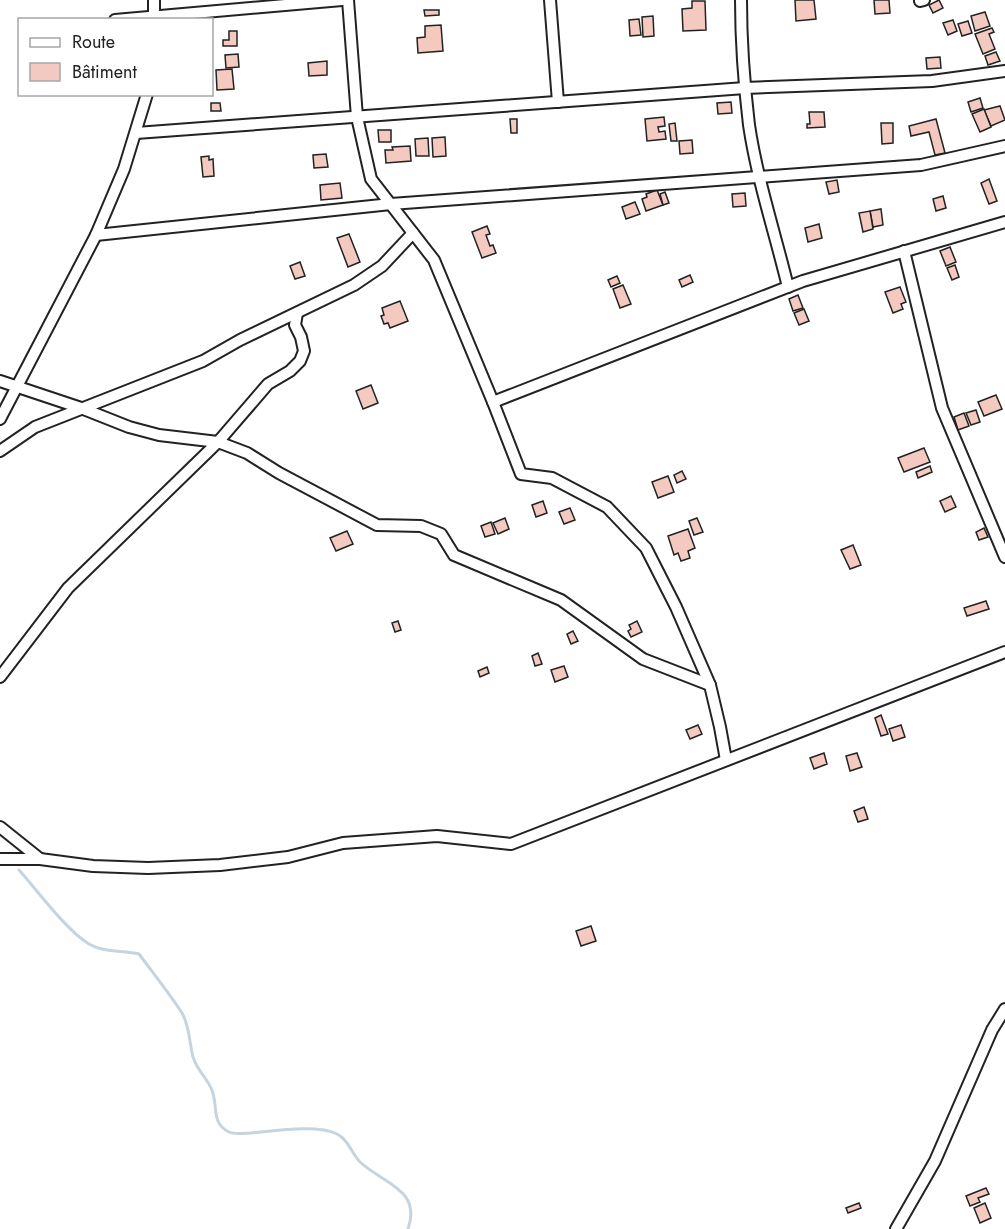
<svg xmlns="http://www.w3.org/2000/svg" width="1005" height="1229" viewBox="0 0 1005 1229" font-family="Jost,sans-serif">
	<rect width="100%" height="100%" fill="#fff"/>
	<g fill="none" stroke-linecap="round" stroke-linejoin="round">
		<path stroke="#c7d3dd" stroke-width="3" d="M19 870C37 890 67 931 89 944 104 953 123 950 139 954 153 973 169 993 182 1013 190 1027 189 1042 193 1057 197 1070 206 1077 211 1088 219 1104 210 1123 229 1132 235 1135 244 1133 251 1133 274 1131 317 1124 337 1134 348 1139 352 1154 360 1162 382 1183 422 1189 408 1229"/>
	</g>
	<g fill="#f3c9c0" stroke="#222" stroke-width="1.5">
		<path d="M795 0H814L816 19 796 21Z"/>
		<path d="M874 0H889L890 13 875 14Z"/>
		<path d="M939 0 943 8 933 13 929 5Z"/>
		<path d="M692 1H705L706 30 683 31 682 9 692 8Z"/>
		<path d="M424 10H439V15L425 16Z"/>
		<path d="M985 12 990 26 975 31 971 16Z"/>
		<path d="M653 16 654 36 643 37 642 17Z"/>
		<path d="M639 19 641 35 630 36 629 20Z"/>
		<path d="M953 20 957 31 948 35 943 23Z"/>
		<path d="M968 21 972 33 962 36 958 24Z"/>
		<path d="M441 25 443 51 418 53 417 38 425 37V26Z"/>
		<path d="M992 28 994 32 989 34 995 49 983 54 975 34Z"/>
		<path d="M229 31H237V46H223V40H229Z"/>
		<path d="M996 52 1000 61 988 65 985 56Z"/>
		<path d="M238 54 239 67 226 68 225 55Z"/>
		<path d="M940 57 941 68 927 69 926 58Z"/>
		<path d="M327 61V75L309 76 308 63Z"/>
		<path d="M232 69 234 89 217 90 216 70Z"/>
		<path d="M980 98 983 108 971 112 968 102Z"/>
		<path d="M731 102 732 113 718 114 717 103Z"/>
		<path d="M211 103H220L221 111H211Z"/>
		<path d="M1000 106 1005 120 991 126 984 110Z"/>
		<path d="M984 109 991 127 980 132 972 114Z"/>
		<path d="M809 112H824L825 127 807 128V124H810Z"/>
		<path d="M664 117 665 126 658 127 659 132 665 131 666 139 647 141 645 119Z"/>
		<path d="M510 119H517V133H511Z"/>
		<path d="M936 119 945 153 935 155 929 132 911 136 909 126Z"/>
		<path d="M675 123 677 141H671L669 124Z"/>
		<path d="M881 123H893V143L882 144Z"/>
		<path d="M378 130H391V142H379Z"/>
		<path d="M445 137 446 156 433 157 432 138Z"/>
		<path d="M428 138 429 156H416L415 139Z"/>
		<path d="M692 140 693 153 680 154 679 141Z"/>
		<path d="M410 146 411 161 386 163 385 150H393L392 147Z"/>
		<path d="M326 154 328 167 314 168 313 155Z"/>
		<path d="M209 156V160L213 159 214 176 203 177 201 157Z"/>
		<path d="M989 179 997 201 989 204 981 183Z"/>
		<path d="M837 180 839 192 829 194 826 182Z"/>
		<path d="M340 183 342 198 321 200 320 185Z"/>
		<path d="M657 190 663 205 646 211 642 199 647 197 646 194Z"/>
		<path d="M665 192 669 203 663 205 660 194Z"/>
		<path d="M745 193 746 206 733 207 732 194Z"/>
		<path d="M943 196 946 208 936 211 933 199Z"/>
		<path d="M635 202 640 214 626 219 622 207Z"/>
		<path d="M881 209 883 225 873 227 870 211Z"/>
		<path d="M870 211 873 229 863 232 859 213Z"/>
		<path d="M819 224 822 238 808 242 805 228Z"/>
		<path d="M487 226 490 234 486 235 490 246 493 245 496 253 482 258 472 232Z"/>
		<path d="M349 234 360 262 348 267 337 238Z"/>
		<path d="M950 247 956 262 946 266 940 251Z"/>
		<path d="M300 262 305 276 295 279 290 266Z"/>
		<path d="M955 265 959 277 952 280 947 268Z"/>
		<path d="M690 275 693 282 682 287 679 280Z"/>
		<path d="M617 276 620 283 611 287 608 280Z"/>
		<path d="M623 285 631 304 620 308 613 289Z"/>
		<path d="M900 287 906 302 901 304 903 309 893 313 885 292Z"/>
		<path d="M798 295 803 308 793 311 789 299Z"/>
		<path d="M400 301 408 321 390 328 388 323 384 324 381 316 384 315 382 308Z"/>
		<path d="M804 309 809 321 799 325 794 313Z"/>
		<path d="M371 385 378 403 363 409 356 391Z"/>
		<path d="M996 395 1002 409 984 416 978 402Z"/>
		<path d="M976 410 980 422 971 425 966 413Z"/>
		<path d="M964 413 969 426 958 430 954 417Z"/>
		<path d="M924 448 930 462 904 472 898 458Z"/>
		<path d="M930 466 932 472 918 478 916 472Z"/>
		<path d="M682 471 686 479 677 483 674 475Z"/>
		<path d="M668 476 674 492 658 498 652 482Z"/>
		<path d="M951 496 956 507 945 512 940 501Z"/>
		<path d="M543 501 547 513 536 517 532 505Z"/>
		<path d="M570 508 575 520 564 524 559 512Z"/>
		<path d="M505 518 509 529 498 534 493 523Z"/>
		<path d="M697 518 703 532 694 535 689 521Z"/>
		<path d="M491 522 495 534 485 537 481 526Z"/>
		<path d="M984 528 988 537 979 540 976 532Z"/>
		<path d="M688 529 695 548 688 551 690 558 681 561 678 553 674 555 668 536Z"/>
		<path d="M347 531 353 544 336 551 330 538Z"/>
		<path d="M853 545 861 565 850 569 841 550Z"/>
		<path d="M986 601 989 609 967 616 964 608Z"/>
		<path d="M398 621 401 630 395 632 392 623Z"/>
		<path d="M637 621 642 632 631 637 628 631 631 629 629 625Z"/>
		<path d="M573 631 578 641 571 644 567 634Z"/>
		<path d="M538 653 542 664 535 666 532 656Z"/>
		<path d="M564 666 568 677 555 682 551 670Z"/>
		<path d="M487 667 489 673 480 677 478 671Z"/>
		<path d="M881 715 888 734 881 736 875 718Z"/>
		<path d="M698 725 702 734 690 739 686 730Z"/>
		<path d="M901 725 905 737 893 741 889 729Z"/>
		<path d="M824 753 827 764 814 769 810 758Z"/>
		<path d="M857 753 862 767 850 771 846 756Z"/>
		<path d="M864 807 868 819 858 822 854 811Z"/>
		<path d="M591 926 596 941 581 946 576 931Z"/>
		<path d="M986 1188 989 1194 978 1198 980 1202 970 1206 966 1196Z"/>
		<path d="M859 1203 861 1208 848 1213 846 1208Z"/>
		<path d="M985 1203 991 1218 980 1223 974 1208Z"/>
	</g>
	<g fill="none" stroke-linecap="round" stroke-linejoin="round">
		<g stroke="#222" stroke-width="14">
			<g id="minor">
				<path d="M154 0V20"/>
				<path d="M348 0 357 117 371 179 434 260 493 402 521 474 552 478 607 507 646 548 676 607 710 685 720 727 726 760"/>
				<path d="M550 0 558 102"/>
				<path d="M741 0C741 42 744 83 749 125 757 179 775 233 788 287"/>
				<path d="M920 1 924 0"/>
				<path d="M115 20 342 0"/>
				<path d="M136 133 745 88 932 81 1005 71"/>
				<path d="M96 235 391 204 921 165 1005 146"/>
				<path d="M904 251 942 408 1005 557"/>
				<path d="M0 381 81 408 129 427 159 435 218 442 247 453 279 473 377 525 421 526 441 534 454 555 561 600 643 659 710 685"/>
				<path d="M493 402 803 281 1005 222"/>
				<path d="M0 419 96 235 124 169 147 94"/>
				<path d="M0 451 35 427 203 361 240 340 354 285 382 266 413 233"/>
				<path d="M0 677 68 588 218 442 268 384 290 371 300 361 304 351 301 337 295 325 297 313"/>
				<path d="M0 827 40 859"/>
				<path d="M0 859H40L93 866 148 868 220 865 288 857 343 843 437 836 511 844 1005 652"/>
				<path d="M896 1229 935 1161 992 1030 1005 1009"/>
			</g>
		</g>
		<use href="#minor" stroke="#fff" stroke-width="10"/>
	</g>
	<rect x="18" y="18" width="195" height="78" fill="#ffffff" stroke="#a7a7a7" stroke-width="1.5"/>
	<rect x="30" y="38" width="30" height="9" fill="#ffffff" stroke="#a7a7a7" stroke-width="1.5"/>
	<text x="72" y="48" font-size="18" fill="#222222">Route</text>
	<rect x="30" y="63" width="30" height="18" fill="#f3c9c0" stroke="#a7a7a7" stroke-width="1.5"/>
	<text x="72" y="78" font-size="18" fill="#222222">Bâtiment</text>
</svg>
